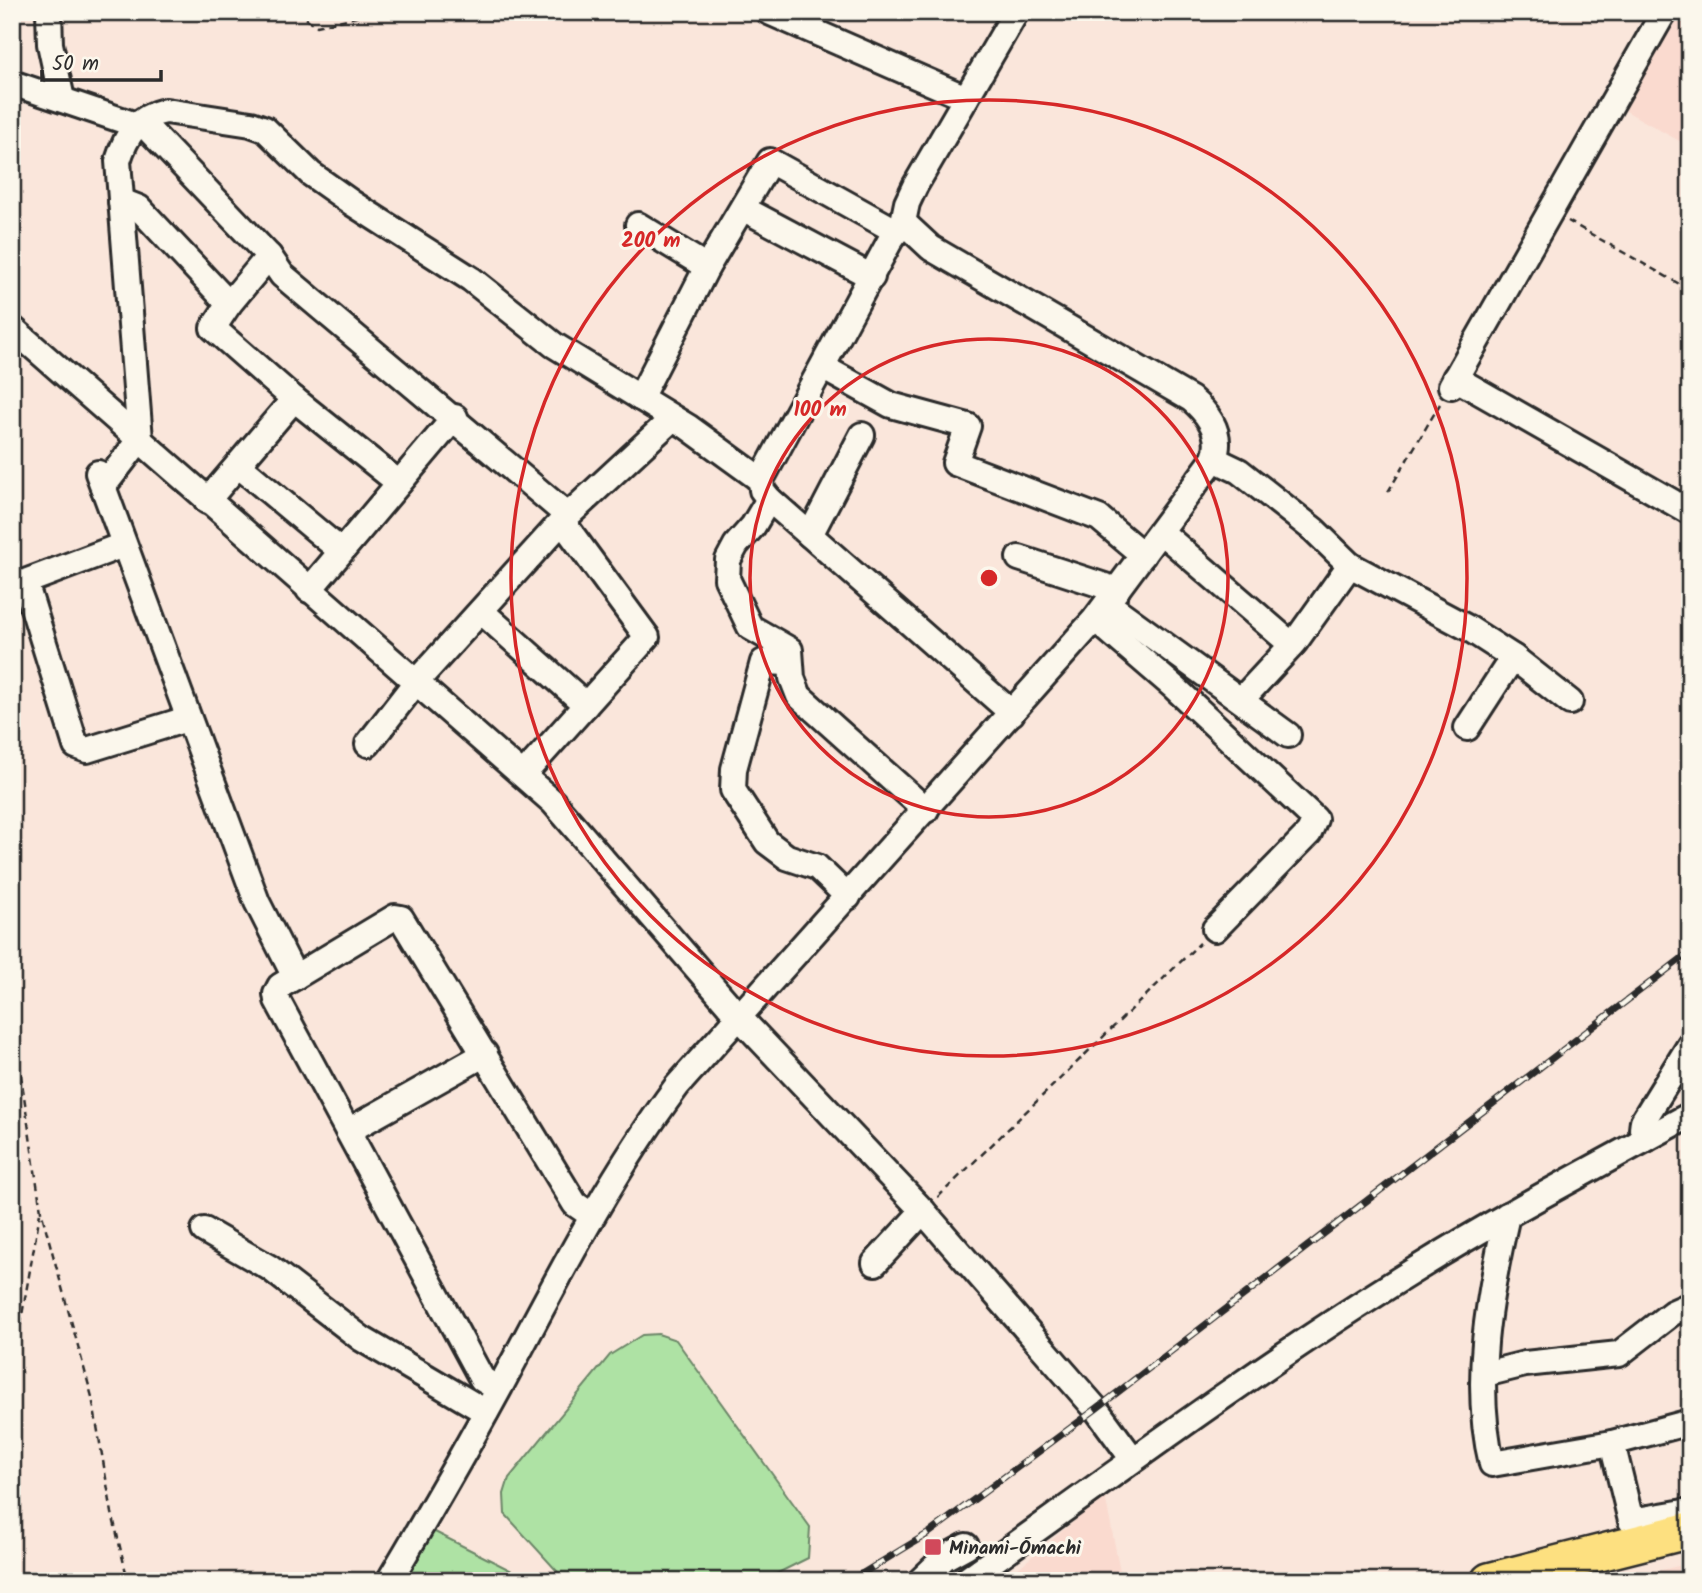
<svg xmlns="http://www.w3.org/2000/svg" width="1702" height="1593" viewBox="0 0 1702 1593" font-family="Kalam,sans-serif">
	<rect width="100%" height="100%" fill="#fae6db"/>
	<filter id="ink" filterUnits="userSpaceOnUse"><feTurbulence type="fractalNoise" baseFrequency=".0143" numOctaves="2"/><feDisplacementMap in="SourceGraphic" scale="14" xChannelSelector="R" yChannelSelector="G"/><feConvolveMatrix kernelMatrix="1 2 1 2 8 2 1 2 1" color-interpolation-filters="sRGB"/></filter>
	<g filter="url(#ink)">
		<g fill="#fadacf">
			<path d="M1681 12H1690V147L1624 110Z"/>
			<path d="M1105 1496 1122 1581H1003L1085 1512Z"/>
			<path d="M1690 1563V1581H1618Z"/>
		</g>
		<g fill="#aee2a4" stroke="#6c8668" stroke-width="2">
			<path d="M658 1334 676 1340 810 1527 808 1558 762 1581H566L505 1514 504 1494 509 1478 610 1355 642 1335Z"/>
			<path d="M431 1530 512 1571 507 1581H405Z"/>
		</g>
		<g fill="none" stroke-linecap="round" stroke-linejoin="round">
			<g stroke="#2b2b2b" stroke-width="30">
				<g id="minor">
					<path d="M49 12 50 44 62 99"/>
					<path d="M769 12 966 98"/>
					<path d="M12 83 148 129 269 256 282 275 560 509 567 528 647 637 523 775"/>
					<path d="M121 201 139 208 229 304"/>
					<path d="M744 209 872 277"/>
					<path d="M638 225 707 267"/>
					<path d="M269 256 229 304 213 328 294 399 399 483"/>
					<path d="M12 328 553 802 740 1018 923 1211 1096 1409 1132 1458"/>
					<path d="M824 368 891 405 968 426 955 463 1099 518 1143 555"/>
					<path d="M1455 378 1690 512"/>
					<path d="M1451 386 1664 12"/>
					<path d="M640 398 707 267 770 161 896 231"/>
					<path d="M1214 459 1239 471 1314 530 1350 565 1468 628 1513 657 1570 702"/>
					<path d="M238 465 341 551"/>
					<path d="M98 473 257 902 295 977"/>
					<path d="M103 487 140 439 118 161C126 135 138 116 166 111L251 124 265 129 311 174 352 203 471 279 554 345 688 427 761 480"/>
					<path d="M769 499 753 526 736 545 728 560 727 579 750 627 790 650 792 678 799 696 926 810"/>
					<path d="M207 501 294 399"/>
					<path d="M1161 532 1292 645"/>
					<path d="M810 535 862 435"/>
					<path d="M123 545 25 582 76 746 87 750 187 719"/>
					<path d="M1019 558 1117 590"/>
					<path d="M309 590 455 417"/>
					<path d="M1107 603 1288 735"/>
					<path d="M481 611 586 705"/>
					<path d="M1095 619 1175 688 1315 819 1309 833 1215 929"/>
					<path d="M789 663 763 662 734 769 733 790 767 842 787 857 817 867 848 897"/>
					<path d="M1242 699 1295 642 1350 565"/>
					<path d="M1012 713 769 499 762 490 761 480 891 239 903 222 907 203 915 186 1016 12"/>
					<path d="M1467 728 1513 657"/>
					<path d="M368 744 416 682 563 520 672 419"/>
					<path d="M348 1131 485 1054"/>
					<path d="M1646 1139 1642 1129 1643 1121 1690 1045"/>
					<path d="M1507 1215C1489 1295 1472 1383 1492 1464L1612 1443 1690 1422"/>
					<path d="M204 1230 270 1268 362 1339 486 1412"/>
					<path d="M875 1263 923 1211"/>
					<path d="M1485 1374 1525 1364 1619 1354 1672 1313 1690 1305"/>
					<path d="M498 1389 482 1379 277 1000 276 994 280 986 395 917 401 918 575 1204 591 1215"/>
					<path d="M1612 1443 1631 1521 1690 1511"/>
					<path d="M389 1581C427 1517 464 1453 500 1387 555 1284 607 1180 677 1086L1095 619 1214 459C1223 435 1210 415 1191 399L931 248 903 222"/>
					<path d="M920 1581 944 1558 966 1546"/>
					<path d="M965 1581C1113 1475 1258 1367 1413 1271 1503 1215 1597 1166 1690 1115"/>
				</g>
			</g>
			<g stroke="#2b2b2b" stroke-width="40">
				<path id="highway" d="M1489 1581 1690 1530"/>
			</g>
			<g stroke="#2b2b2b" stroke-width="2.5" stroke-dasharray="7 5" stroke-linecap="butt">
				<path d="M296 12 317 26 377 12"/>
				<path d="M1568 221 1690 290"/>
				<path d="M1388 492 1440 404"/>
				<path d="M12 1015 41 1211 92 1397 112 1513 128 1581"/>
				<path d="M938 1197 1200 943"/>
				<path d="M12 1372 40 1213"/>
			</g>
			<use href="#minor" stroke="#fbf7ec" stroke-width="24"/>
			<use href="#highway" stroke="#fde080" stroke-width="35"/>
			<g stroke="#2b2b2b" stroke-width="7">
				<path id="rail" d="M850 1581 929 1533 1096 1409 1690 952"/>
			</g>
			<use href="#rail" stroke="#fbf7ec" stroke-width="4.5" stroke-dasharray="13" stroke-linecap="butt"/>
		</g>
	</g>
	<g fill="none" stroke="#d62828" stroke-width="3.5">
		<circle cx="989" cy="578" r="239"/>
		<circle cx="989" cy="578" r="478"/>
	</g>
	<rect fill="#d1495b" stroke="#fbf7ec" stroke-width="2.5" x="924" y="1538" width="18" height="18" rx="3.5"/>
	<g text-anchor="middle" stroke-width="6" stroke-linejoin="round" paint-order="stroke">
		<g font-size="19" font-weight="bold" fill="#2b2b2b" stroke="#fbf7ec" text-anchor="start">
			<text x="949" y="1554">Minami-Ōmachi</text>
		</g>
	</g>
	<circle cx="989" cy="578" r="10" fill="#d62828" stroke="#fbf7ec" stroke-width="3.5"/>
	<g font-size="21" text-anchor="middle" font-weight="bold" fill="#d62828" stroke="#fbf7ec" stroke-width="6" stroke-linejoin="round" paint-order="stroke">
		<text x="651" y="247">200 m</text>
		<text x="820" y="416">100 m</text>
	</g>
	<rect width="1702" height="1593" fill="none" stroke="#fbf7ec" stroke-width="42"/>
	<rect x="21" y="21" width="1660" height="1551" fill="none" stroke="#2b2b2b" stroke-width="2.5" filter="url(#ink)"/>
	<path d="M42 70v10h119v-10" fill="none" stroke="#2b2b2b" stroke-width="3.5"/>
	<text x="52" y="70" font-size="21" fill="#2b2b2b" stroke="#fbf7ec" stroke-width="5" paint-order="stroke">50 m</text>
</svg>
